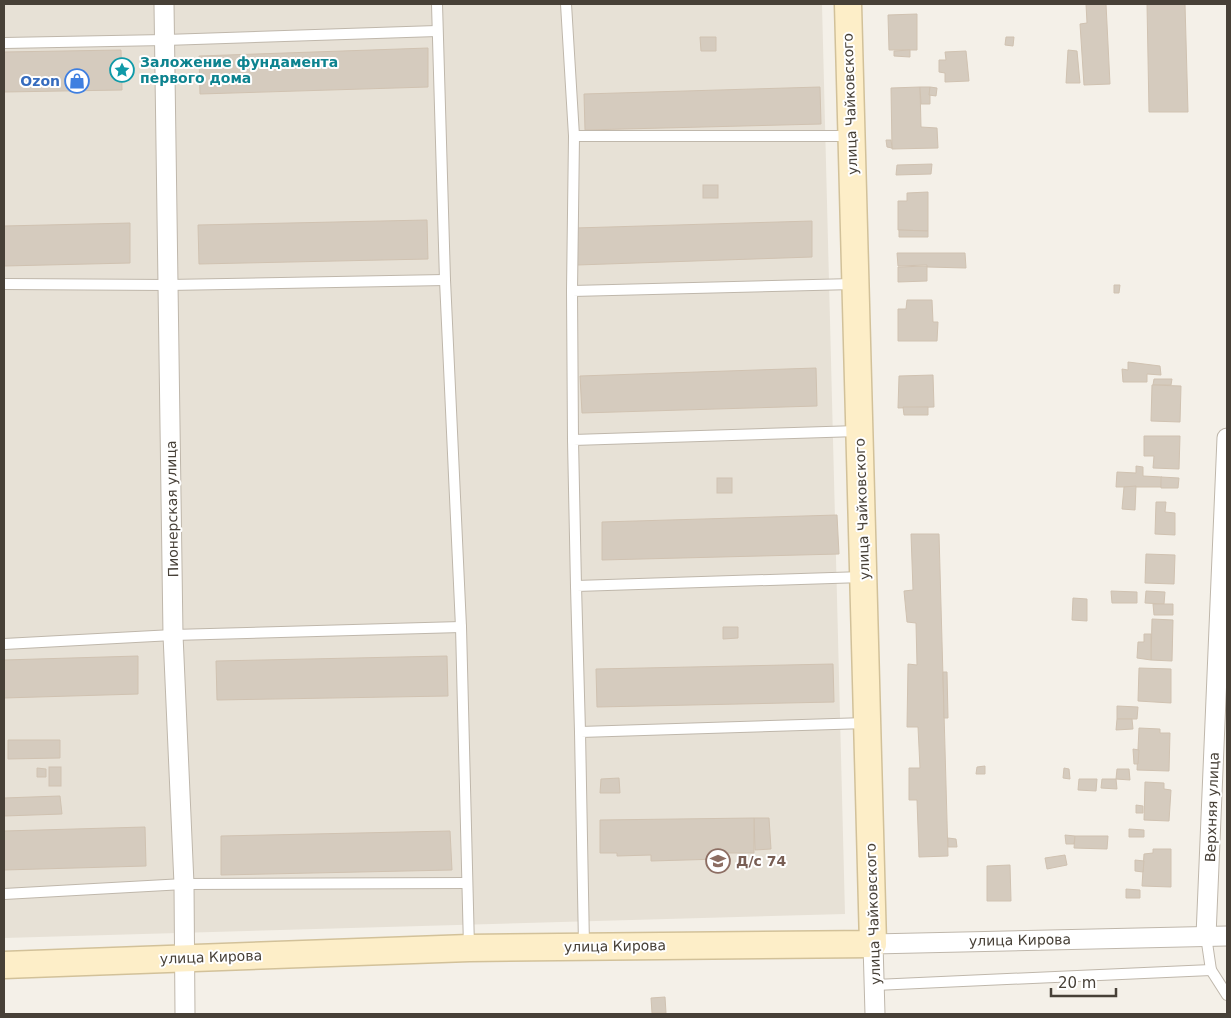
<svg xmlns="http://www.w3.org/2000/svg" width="1231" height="1018" viewBox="0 0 1231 1018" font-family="'DejaVu Sans',sans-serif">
	<rect width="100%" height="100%" fill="#f4f0e8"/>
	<path fill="#e7e1d6" d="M4 4H822L845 914 4 938Z"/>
	<g fill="#d5cbbe" stroke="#d0c2b1">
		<path d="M1086 4H1106L1110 84 1084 85 1080 24 1087 23Z"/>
		<path d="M1147 4H1185L1188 112H1149Z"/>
		<path d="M917 14V50H889L888 15Z"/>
		<path d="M700 37H716V51H701Z"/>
		<path d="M1006 37H1014L1013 46 1005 45Z"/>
		<path d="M428 48V87L200 94 199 56Z"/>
		<path d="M121 50 122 90 4 92V52Z"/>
		<path d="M910 50V57L894 56V51Z"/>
		<path d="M1068 50 1077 51 1080 83H1066Z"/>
		<path d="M966 51 969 81 945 82V73L939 72V60H946L945 52Z"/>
		<path d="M820 87 821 124 585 130 584 94Z"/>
		<path d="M920 87 921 127 937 128 938 148 892 149 891 88Z"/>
		<path d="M920 87H930V104H921Z"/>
		<path d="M930 87 937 88 936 96 929 95Z"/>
		<path d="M886 140H891L892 148 887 147Z"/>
		<path d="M932 164 931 174 896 175 897 165Z"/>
		<rect x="703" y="185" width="15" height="13"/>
		<path d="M928 192V231L898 230V201H907V193Z"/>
		<path d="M427 220 428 259 199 264 198 225Z"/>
		<path d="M812 221V257L577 265 575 228Z"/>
		<path d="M130 223V263L4 266V226Z"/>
		<path d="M899 230 928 231V237H899Z"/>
		<path d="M897 253H965L966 268 927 267V265L898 266Z"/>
		<path d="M927 266V281L898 282V267Z"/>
		<path d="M1114 285H1120L1119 293H1114Z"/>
		<path d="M907 300H932L933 322H938L937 341H898V309H906Z"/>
		<path d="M1128 362 1160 366 1161 375 1147 374V382H1123L1122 369 1128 370Z"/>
		<path d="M816 368 817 406 582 413 580 376Z"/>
		<path d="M933 375 934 407 898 408 899 376Z"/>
		<path d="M1154 379H1172L1171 385H1153Z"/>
		<path d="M1152 385 1181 386 1180 422 1151 421Z"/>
		<path d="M903 407H928V415H904Z"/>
		<path d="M1144 436H1180L1179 469 1153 468 1154 456H1144Z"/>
		<path d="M1136 466 1143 467V476L1162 477 1161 487H1116L1117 472 1136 473Z"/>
		<path d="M1161 477 1179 478 1178 488H1161Z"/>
		<rect x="717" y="478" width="15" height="15"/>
		<path d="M1136 486 1135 510 1122 509 1124 487Z"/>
		<path d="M1156 502H1166L1165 512 1175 513V535L1155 534Z"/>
		<path d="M837 515 839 554 602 560V522Z"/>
		<path d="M911 534H939L948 856 919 857 917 800H909V768H920L918 727H907L908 664 917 665 916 623 907 622 904 591 913 590Z"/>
		<path d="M1146 554 1175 555 1174 584 1145 583Z"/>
		<path d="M1111 591 1137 592V603H1112Z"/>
		<path d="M1146 591 1165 592 1164 604 1145 603Z"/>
		<path d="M1073 598 1087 599V621L1072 620Z"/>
		<path d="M1153 604H1173V615H1154Z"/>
		<path d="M1152 619 1173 620 1172 661 1151 660Z"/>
		<path d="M723 627H738V638L723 639Z"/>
		<path d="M1144 634H1151V660L1137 658 1138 642H1144Z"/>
		<path d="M138 656V694L4 698V660Z"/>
		<path d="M447 656 448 696 217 700 216 661Z"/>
		<path d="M833 664 834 702 597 707 596 669Z"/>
		<path d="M1139 668 1171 669V703L1138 701Z"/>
		<path d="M943 672H947L948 718H944Z"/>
		<path d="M1117 706 1138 707 1137 719H1117Z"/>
		<path d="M1117 719H1132L1133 729 1116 730Z"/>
		<path d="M1139 728 1160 729V733H1170L1169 771 1137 770Z"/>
		<path d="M8 740H60V758L8 759Z"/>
		<path d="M1133 749 1139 750 1138 764H1134Z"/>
		<path d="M985 766V774H976L977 767Z"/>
		<rect x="49" y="767" width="12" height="19"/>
		<path d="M37 768 46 769V777H37Z"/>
		<path d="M1064 768 1069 769 1070 779 1063 778Z"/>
		<path d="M1117 769H1129L1130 780 1116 779Z"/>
		<path d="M619 778 620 793H600L601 779Z"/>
		<path d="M1079 779H1097L1096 791 1078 790Z"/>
		<path d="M1102 779H1116L1117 789 1101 788Z"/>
		<path d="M1145 782 1164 783V789L1171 790 1169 821 1144 820Z"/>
		<path d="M60 796 62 814 4 816V798Z"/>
		<path d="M1136 805 1143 806V813H1136Z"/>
		<path d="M754 818H769L771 849 755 850Z"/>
		<path d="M754 818V853H721L720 859 651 861V855L617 856V853H600V820Z"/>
		<path d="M145 827 146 866 4 870V831Z"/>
		<path d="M1129 829 1144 830V837H1129Z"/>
		<path d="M450 831 452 870 221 875V836Z"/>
		<path d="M1065 835 1075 836 1074 844H1066Z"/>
		<path d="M1075 836H1108L1107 849 1074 848Z"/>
		<path d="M948 838 956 839 957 847H948Z"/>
		<path d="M1153 849H1171V887L1142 886 1144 854 1153 853Z"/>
		<path d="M1065 855 1067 865 1047 869 1045 858Z"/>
		<path d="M1135 860 1144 861 1143 872 1135 871Z"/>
		<path d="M1010 865 1011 901H987V866Z"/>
		<path d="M1126 889 1140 890V898H1126Z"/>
		<path d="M665 997 666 1013H652L651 998Z"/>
	</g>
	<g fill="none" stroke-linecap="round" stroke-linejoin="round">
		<g stroke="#bfb7ab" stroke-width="12">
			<g id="lane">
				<path d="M437 4 445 280 461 627 469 947"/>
				<path d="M566 4 574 136"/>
				<path d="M4 43 165 40 437 31"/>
				<path d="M4 284 168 285 445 280"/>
				<path d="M572 291 574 136H850"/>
				<path d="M573 440 572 291 854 284"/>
				<path d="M576 586 573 440 858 431"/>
				<path d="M4 644 173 635 461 627"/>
				<path d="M580 732 576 586 863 577"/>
				<path d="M4 894 184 884 466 883"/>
				<path d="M1206 936 1211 970 1227 995"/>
				<path d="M584 945 580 732 866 723"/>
				<path d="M875 985 1211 970"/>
			</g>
		</g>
		<g stroke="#bfb7ab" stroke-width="21">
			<g id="street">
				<path d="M164 4 173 635 184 884 185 1014"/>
				<path d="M1206 936 1227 438"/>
				<path d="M875 1014 873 944 1227 936"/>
			</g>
		</g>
		<g stroke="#d2c199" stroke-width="29">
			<path id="secondary" d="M4 965 469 948 873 944 848 4"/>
		</g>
		<use href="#lane" stroke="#fff" stroke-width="10"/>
		<use href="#street" stroke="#fff" stroke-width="19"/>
		<use href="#secondary" stroke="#fdeec8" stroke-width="26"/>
	</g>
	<defs>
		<g id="sight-ring" transform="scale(1.25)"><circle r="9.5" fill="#fff" stroke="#0f9aa8" stroke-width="1.5"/><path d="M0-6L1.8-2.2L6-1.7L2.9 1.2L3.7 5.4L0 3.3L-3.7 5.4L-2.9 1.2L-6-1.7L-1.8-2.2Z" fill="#0f9aa8"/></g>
		<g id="shop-ring" transform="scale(1.25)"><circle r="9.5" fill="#fff" stroke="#3f7fe0" stroke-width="1.5"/><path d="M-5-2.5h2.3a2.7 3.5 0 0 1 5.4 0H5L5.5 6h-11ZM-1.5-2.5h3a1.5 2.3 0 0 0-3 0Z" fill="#3f7fe0"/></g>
		<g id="school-ring" transform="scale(1.25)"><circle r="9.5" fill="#fff" stroke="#8d6e63" stroke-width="1.5"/><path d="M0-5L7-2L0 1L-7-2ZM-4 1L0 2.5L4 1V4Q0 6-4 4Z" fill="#8d6e63"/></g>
	</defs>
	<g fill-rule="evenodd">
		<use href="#sight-ring" x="122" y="70"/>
		<use href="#shop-ring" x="77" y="81"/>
		<use href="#school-ring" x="718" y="861"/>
	</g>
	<g text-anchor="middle" stroke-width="4" stroke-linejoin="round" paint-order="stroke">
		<g font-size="14" font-weight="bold" fill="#0d838f" stroke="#fff" text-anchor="start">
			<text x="140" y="67">Заложение фундамента<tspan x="140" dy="16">первого дома</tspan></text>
		</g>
		<g font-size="14" font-weight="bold" fill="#366cbe" stroke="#fff" text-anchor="end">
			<text x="60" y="86">Ozon</text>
		</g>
		<g font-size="14" fill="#474037" stroke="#fff">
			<text transform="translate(850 104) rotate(-92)" y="5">улица Чайковского</text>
			<text transform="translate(172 509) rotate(-91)" y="5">Пионерская улица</text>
			<text transform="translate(862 509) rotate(-92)" y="5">улица Чайковского</text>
			<text transform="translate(1212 807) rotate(-88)" y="5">Верхняя улица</text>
			<text transform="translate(873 914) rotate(-92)" y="5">улица Чайковского</text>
			<text transform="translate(1020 940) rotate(-1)" y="5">улица Кирова</text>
			<text transform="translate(615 946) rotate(-1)" y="5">улица Кирова</text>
			<text transform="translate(211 957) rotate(-2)" y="5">улица Кирова</text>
		</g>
		<g font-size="14" font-weight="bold" fill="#785e54" stroke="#fff" text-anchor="start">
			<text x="736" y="866">Д/с 74</text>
		</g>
	</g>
	<rect width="1231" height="1018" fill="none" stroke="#474037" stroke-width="10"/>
	<path d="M1051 988v8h65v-8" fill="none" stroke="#474037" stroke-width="2.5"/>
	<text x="1058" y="988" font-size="15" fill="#474037" stroke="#ffffff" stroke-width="4" paint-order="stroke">20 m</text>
</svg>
